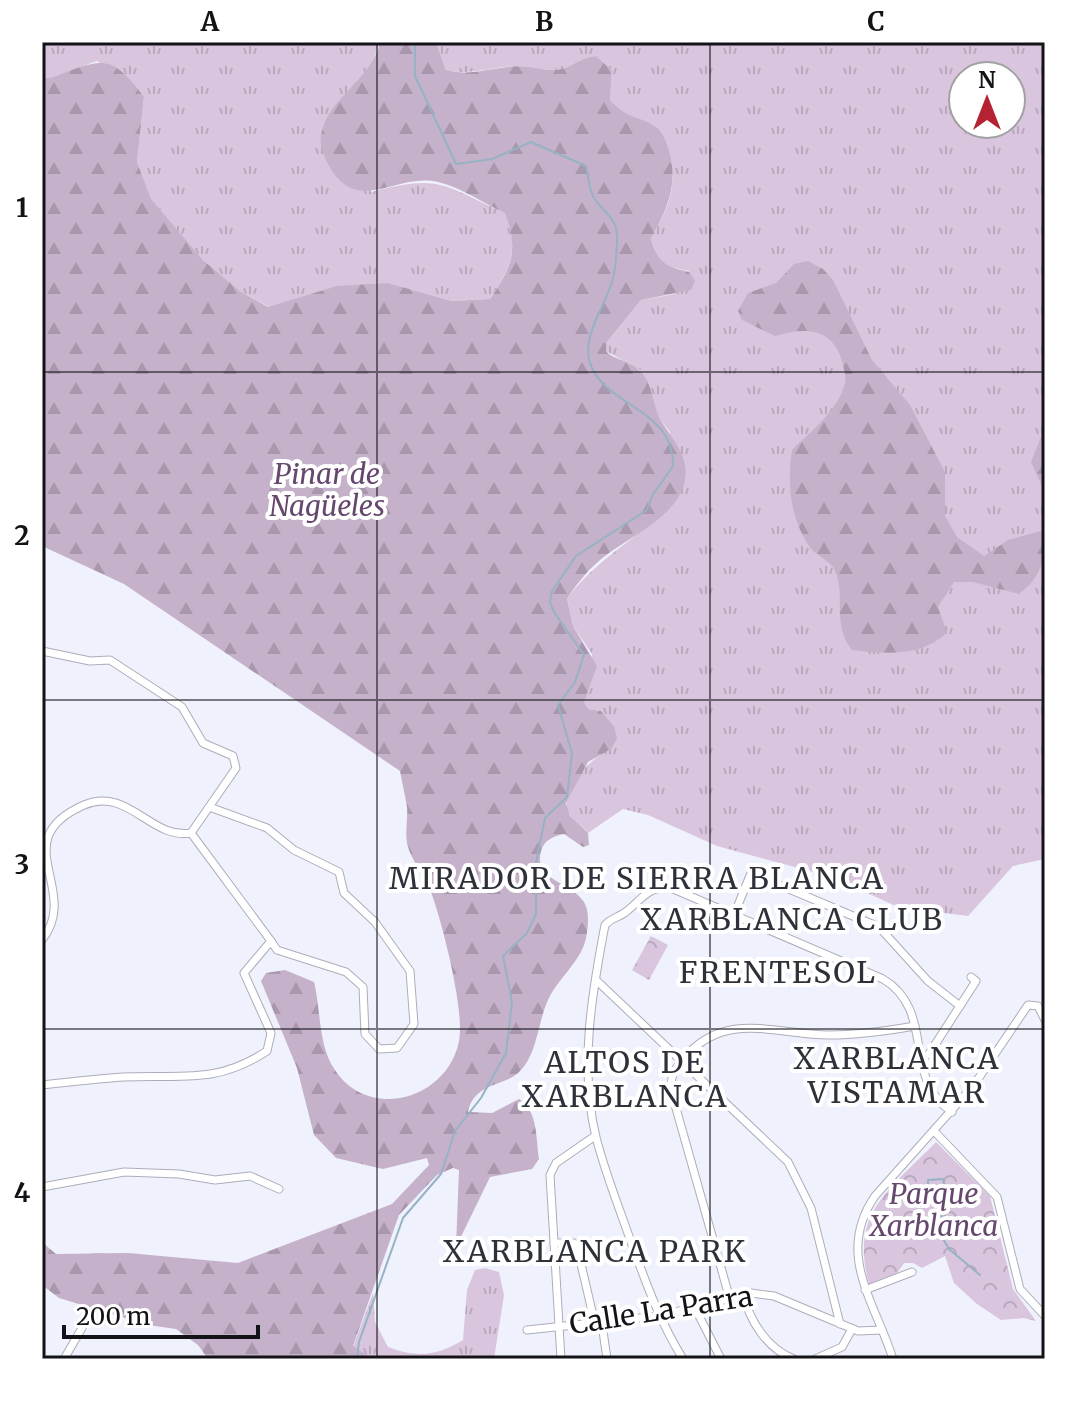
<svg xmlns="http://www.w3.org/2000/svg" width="1087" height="1401" viewBox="0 0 1087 1401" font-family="Merriweather,serif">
	<defs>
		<pattern id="grass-tufts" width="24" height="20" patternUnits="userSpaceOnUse" patternTransform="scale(2)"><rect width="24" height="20" fill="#dac5de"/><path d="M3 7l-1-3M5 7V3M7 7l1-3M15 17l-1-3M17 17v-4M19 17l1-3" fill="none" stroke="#baa8be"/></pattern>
		<pattern id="forest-firs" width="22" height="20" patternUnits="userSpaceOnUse" patternTransform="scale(2)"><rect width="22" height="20" fill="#c6b1ca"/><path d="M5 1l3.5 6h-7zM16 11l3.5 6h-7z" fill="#a997ad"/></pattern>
		<pattern id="park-crowns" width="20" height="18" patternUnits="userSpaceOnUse" patternTransform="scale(2)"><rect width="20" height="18" fill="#dac5de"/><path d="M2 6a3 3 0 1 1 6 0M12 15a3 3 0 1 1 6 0" fill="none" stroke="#baa8be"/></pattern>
	</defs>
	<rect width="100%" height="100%" fill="#eff1fd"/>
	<g fill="url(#grass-tufts)" fill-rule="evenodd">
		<path d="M42 42H380L372 63 359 81 371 192C443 173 442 186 506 213 519 250 511 267 490 299L452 301 388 283 269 307 240 291 203 260 151 200 137 162 144 97 97 61 50 78 42 77Z"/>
		<path d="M436 42H1045V859L1013 866 968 916 898 907 832 877 717 846 648 815 623 809 588 833C583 827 573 821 570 815 556 791 592 757 611 749L614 726 601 711 588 709 584 702 592 654 573 626 567 599C597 557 642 537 676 500L670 432 659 418 640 370 606 351 607 342 641 300 675 294 689 271C666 267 657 262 651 239 671 201 679 185 667 143L623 115 610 100 612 70 596 56C581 57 574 66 561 69 548 72 541 68 529 67 501 63 475 77 446 70ZM963 76H1011V124H963Z"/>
		<path d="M485 1268 499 1272 504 1295 494 1359H373L353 1347 373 1293 375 1322 388 1347C417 1358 437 1356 463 1340L467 1290 475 1270Z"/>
	</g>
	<g fill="url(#forest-firs)">
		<path d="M380 42H436L446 70C475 78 501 63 529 67 541 68 548 72 561 69 574 66 581 57 596 56L612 70 610 100C629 121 640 115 657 128 663 133 667 143 669 150 679 186 667 208 651 239 657 262 667 267 689 272L695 281 691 290 641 300 607 342 606 351C612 360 634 360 645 377 653 390 653 404 659 417 668 434 682 446 685 466 692 513 627 536 599 561 586 572 576 585 567 599L573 626 597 666 584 702 588 709 601 711 614 726 617 739 611 749 588 762 566 803 570 816 588 833 589 845 583 847 564 834C554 836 544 840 541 851 533 881 571 881 584 902 590 912 588 927 586 938 581 962 558 978 548 1000 538 1021 537 1057 518 1073 502 1087 474 1083 468 1112L492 1113 519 1099C538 1110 536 1139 539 1159L532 1169 490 1177 456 1247 459 1170 453 1168 437 1175 399 1215 353 1346 373 1359H208L198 1345 176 1329 148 1325 59 1298 42 1285V1242L56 1254 128 1253 238 1263 392 1204 429 1165 427 1158 383 1169 336 1158 314 1135 297 1068 261 981 266 973 285 970 314 982C321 1010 318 1046 335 1070 369 1122 448 1099 459 1041 465 1010 442 922 431 892 425 876 410 859 407 843 405 831 408 818 407 807 405 795 402 782 400 771L124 584 42 546V77L50 78C101 60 109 50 144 97L137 162 151 199 203 260 240 291 268 307 337 286 388 283 452 301 490 299C512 267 519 250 505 213 484 204 461 187 438 182 395 172 357 218 328 164 324 155 319 145 321 135 328 97 372 80 380 42Z"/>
		<path d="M808 261 823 269 833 280 872 360 910 405 945 472V516L957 537 984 556 1008 540 1045 530C1045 558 1043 576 1019 594L973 582H954L938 607 947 633C920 657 887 654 852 650 830 622 848 592 833 567 827 559 815 555 809 546 790 517 787 485 792 450 811 431 838 411 845 383 847 377 844 371 843 365 834 327 806 327 775 336L742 320 738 311 748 293 776 283 794 264Z"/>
		<path d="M1045 427V493L1031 462Z"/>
	</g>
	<g fill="url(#park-crowns)">
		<path d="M651 936 668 945 649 980 632 970Z"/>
		<path d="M936 1142 990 1196 1013 1289 1036 1321 1024 1318 1001 1320 977 1304 954 1283 945 1256 922 1268 913 1263H904L897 1273 869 1284C849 1212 890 1190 936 1142Z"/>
	</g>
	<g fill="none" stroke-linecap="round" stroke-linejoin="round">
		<g stroke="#96b2c5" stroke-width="2">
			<path d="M939 1197 928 1196V1180L943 1179 946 1192 939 1197 942 1220 939 1232 949 1249 980 1275"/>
			<path d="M357 1359 359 1342 403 1218 441 1174 455 1131 481 1098 506 1053 512 1002 503 956 527 933 536 914V863L545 818 567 797 572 753 558 705 575 682 584 655 554 612 550 602 552 591 576 556 647 510 652 496 673 466C674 409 608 407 591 366 580 340 603 309 611 285 616 273 616 256 617 243 619 216 603 214 593 196 589 188 588 175 586 166L531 142 492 159 456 164 415 76V42"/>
		</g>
		<g stroke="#acadb9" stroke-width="9">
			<g id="minor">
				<path d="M42 651 90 661 110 660 182 707 203 743 233 756 236 768 191 833C151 840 128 786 84 805 4 840 82 890 42 940"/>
				<path d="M212 808 267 828 294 850 339 872 344 893 375 922 410 971 414 1024 397 1048 379 1049 365 1034 363 987 346 972 277 950 271 941"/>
				<path d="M734 915 751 873 879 927 928 981 960 1006"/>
				<path d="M596 980 788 1162 811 1208 840 1324"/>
				<path d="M921 1058 929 1054 976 981 971 977"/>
				<path d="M42 1085C69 1082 96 1079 123 1077 181 1074 215 1085 267 1051L271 1033 244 973 271 941 191 833"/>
				<path d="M935 1132 997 1197 1020 1289 1045 1316"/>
				<path d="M42 1187 124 1172 179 1174 215 1180 250 1176 279 1189"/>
				<path d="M554 1243H574L577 1247 595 1324"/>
				<path d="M865 1290 912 1272"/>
				<path d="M743 1293C749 1320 767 1349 794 1359"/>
				<path d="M729 1296 672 1094C669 1077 674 1069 686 1056 727 1010 777 1035 829 1035 859 1035 886 1031 915 1026"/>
				<path d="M694 1306 721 1359"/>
				<path d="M602 1324 607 1359"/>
				<path d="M527 1330 659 1316 751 1293 774 1296 858 1331 882 1330"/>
				<path d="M64 1359 82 1328"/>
				<path d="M561 1359 550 1175 556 1163 595 1136"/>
				<path d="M683 1359C660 1322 646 1283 631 1242 619 1207 605 1173 596 1137 579 1069 592 992 605 925 611 918 620 917 627 911 643 898 648 886 671 888L883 979C937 1011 901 1079 952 1112"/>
				<path d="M815 1359 842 1347 852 1329"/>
				<path d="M893 1359C875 1302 835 1254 875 1196L974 1085 1028 1005 1038 1006 1045 1020"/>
			</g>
		</g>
		<use href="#minor" stroke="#fff" stroke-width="7"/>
	</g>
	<path fill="none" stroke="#131317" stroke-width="2" stroke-opacity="0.55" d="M377 42V1359M710 42V1359M42 372H1045M42 700H1045M42 1029H1045"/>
	<g text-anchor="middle" stroke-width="8" stroke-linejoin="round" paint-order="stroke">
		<g font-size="28" font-style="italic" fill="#66476d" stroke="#fff">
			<text x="327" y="484">Pinar de<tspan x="327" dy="32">Nagüeles</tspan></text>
			<text x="934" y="1204">Parque<tspan x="934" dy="32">Xarblanca</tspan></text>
		</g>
		<g font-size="28" fill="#131317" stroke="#fff">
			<text transform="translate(661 1310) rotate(-9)" y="10">Calle La Parra</text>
		</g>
		<g font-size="30" letter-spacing="2" fill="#2f313a" stroke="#fff">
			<text x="637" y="889">MIRADOR DE SIERRA BLANCA</text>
			<text x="792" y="930">XARBLANCA CLUB</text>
			<text x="778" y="983">FRENTESOL</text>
			<text x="897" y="1069">XARBLANCA<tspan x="897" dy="34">VISTAMAR</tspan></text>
			<text x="625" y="1073">ALTOS DE<tspan x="625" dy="34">XARBLANCA</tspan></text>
			<text x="595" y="1262">XARBLANCA PARK</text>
		</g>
	</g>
	<rect width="1087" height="1401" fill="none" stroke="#ffffff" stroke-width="88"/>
	<g transform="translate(987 100)"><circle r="38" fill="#ffffff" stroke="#a1a1a2" stroke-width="2"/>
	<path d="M0-6L14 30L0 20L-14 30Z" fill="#b52332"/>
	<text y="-12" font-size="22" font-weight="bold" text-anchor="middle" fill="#131317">N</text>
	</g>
	<path d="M64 1325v12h194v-12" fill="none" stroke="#131317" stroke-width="4"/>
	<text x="76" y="1325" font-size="24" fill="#131317" stroke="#ffffff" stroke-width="6" paint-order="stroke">200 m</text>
	<rect x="44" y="44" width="999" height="1313" fill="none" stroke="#131317" stroke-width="3"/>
	<g font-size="26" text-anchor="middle" font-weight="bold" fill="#131317">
		<text x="210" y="31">A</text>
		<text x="544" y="31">B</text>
		<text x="876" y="31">C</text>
		<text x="22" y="217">1</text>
		<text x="22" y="545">2</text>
		<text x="22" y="874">3</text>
		<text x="22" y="1202">4</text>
	</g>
</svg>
